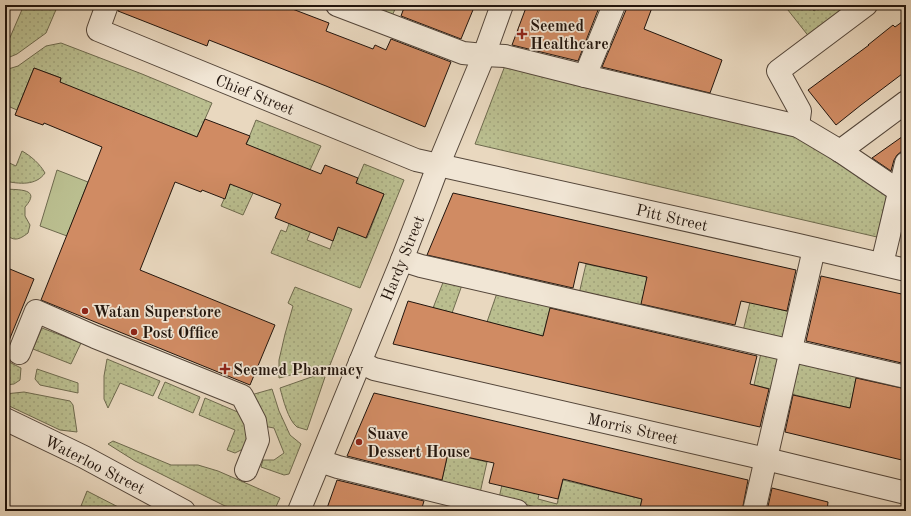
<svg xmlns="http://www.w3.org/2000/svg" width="911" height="516" viewBox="0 0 911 516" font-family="'Old Standard TT',serif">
	<defs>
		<pattern id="green-dots" width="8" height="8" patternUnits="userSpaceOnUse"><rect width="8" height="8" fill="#babe8f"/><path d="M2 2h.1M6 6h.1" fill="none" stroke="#a0a27a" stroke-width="1.8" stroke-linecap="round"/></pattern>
	</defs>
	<rect width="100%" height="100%" fill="#e9d8bf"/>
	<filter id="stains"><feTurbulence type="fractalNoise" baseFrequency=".005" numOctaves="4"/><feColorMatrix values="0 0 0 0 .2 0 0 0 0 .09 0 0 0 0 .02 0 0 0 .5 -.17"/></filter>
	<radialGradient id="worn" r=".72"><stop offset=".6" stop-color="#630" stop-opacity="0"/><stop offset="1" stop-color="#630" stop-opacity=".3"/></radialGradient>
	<g fill="url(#green-dots)" stroke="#6e6a4e">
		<path d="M24 5H58L46 33 17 54 5 59V49Z"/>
		<path d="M357 5H397L391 18Z"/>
		<path d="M784 5H809L814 11 822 5H835L842 14 810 38Z"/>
		<path d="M61 43 142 74 212 103 197 137 60 83 61 78 34 68 17 110 10 107 5 101V70L18 66 46 46Z"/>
		<path d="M506 63 802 135 888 190 877 237 475 144Z"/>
		<path d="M256 120 321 146 310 170 246 145Z"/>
		<path d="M22 151C31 156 40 164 45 173 36 186 19 184 5 181V161L16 166Z"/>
		<path d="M364 164 404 180 360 288 271 253 281 230 286 232 295 207 317 216 307 240 330 249 338 227 367 238 384 194 356 183Z"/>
		<path d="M231 183 253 193 243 215 221 206Z"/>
		<path d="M5 189C18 190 42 188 25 207V216L30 225 28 233C19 240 13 242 5 233Z"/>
		<path d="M586 264 647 277 641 308 579 294Z"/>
		<path d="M444 280 462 285 452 313 433 308Z"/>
		<path d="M295 287 352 309 330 365 279 378V360L285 334 293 306 288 303Z"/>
		<path d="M497 293 551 305 543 336 487 322Z"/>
		<path d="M750 302 791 312 785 340 743 331Z"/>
		<path d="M42 328 81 343 71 364 33 349Z"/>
		<path d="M761 353 782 357 775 390 754 385Z"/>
		<path d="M107 359 160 381 153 396 120 383 108 408 104 399V376Z"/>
		<path d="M5 360 21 368 20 380 14 384 5 385Z"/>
		<path d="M795 361 857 375 850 408 787 393Z"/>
		<path d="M37 369 78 383V393L40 385 35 379Z"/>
		<path d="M320 374 325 377 307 430C304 429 300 428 297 427 288 420 283 399 280 388Z"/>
		<path d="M165 382 200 397 193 413 158 398Z"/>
		<path d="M272 389 279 411 290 435 301 444 289 474 284 475 261 467 263 460H274L284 453 274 428 263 426 251 395Z"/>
		<path d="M24 392 70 401 73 405 77 432 60 430 5 404V394Z"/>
		<path d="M205 398 240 413 249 430 245 448 235 453 227 450 235 430 199 415Z"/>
		<path d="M113 441 171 465H198L218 471 280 498 274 511H235L135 461 108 444Z"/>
		<path d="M448 453 487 462 480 493 441 484Z"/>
		<path d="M506 467 542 480 538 499 557 504 563 480 642 499 639 511H552L499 498Z"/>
		<path d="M87 491 126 511H79Z"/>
	</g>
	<path fill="#babe8f" stroke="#6e6a4e" d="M57 170 88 182 67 236 40 226Z"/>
	<g fill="#d08b63" stroke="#22150d">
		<path d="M119 5H282L329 23 326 31 373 49 375 45 386 50 391 39 451 62 425 127 326 86 209 40 207 46 118 11Z"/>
		<path d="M405 5H475L461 39 401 16Z"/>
		<path d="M527 5H600L578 61 512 45Z"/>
		<path d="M626 5H653L644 29 722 60 710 93 602 67 626 10Z"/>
		<path d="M906 19V71L861 105 836 125 808 90 869 45H868L893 25 895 27Z"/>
		<path d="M34 68 61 78 60 82 197 137 205 119 250 136 246 144 321 174 325 165 358 178 356 183 384 194 366 238 338 227 333 241 275 218 281 204 230 184 225 199 202 190 201 192 175 182 140 270 275 325 250 385 41 300 102 147 44 123 43 125 15 115Z"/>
		<path d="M906 134V151H902L897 155 894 160 891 171 872 158Z"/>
		<path d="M453 193 796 270 787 311 741 301 735 325 641 304 647 277 579 262 573 288 427 255Z"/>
		<path d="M5 267 34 279 6 348H5Z"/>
		<path d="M821 276 906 295V364L806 341Z"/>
		<path d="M408 301 543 336 550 308 757 356 750 384 769 389 760 427 393 344Z"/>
		<path d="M856 378 906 389V461L785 432 793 395 850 408Z"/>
		<path d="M374 393 748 480 742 511H658L640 508 642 499 563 479 558 499 489 483 494 463 448 453 442 480 347 456Z"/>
		<path d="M337 480 424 501 421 511H326Z"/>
		<path d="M772 488 828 502 827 511H767Z"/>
	</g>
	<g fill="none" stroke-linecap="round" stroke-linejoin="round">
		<g stroke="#54463a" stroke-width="24">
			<g id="minor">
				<path d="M107 5 98 30 416 160 794 244 906 270"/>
				<path d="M337 5 463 53 484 55 505 56 585 76 798 126 840 151 899 191"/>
				<path d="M585 76 614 5"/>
				<path d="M798 126 800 111 778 71 866 5"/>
				<path d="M840 151 906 102"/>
				<path d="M402 260 421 266 906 377"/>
				<path d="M882 264 906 163"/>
				<path d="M19 353 36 311 95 337 242 396 255 421 258 440 246 470"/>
				<path d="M360 362 374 369 766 459 906 493"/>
				<path d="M5 419 84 457 184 511"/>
				<path d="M320 461 338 467 517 511"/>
				<path d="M299 511 402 260 426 198 438 166 484 55 502 5"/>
				<path d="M754 511 814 249"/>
			</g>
		</g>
		<use href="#minor" stroke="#f1e6d5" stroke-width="22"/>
	</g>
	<g fill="#8f2418" stroke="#f1e6d5" stroke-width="1.5">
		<path d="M520 28h4v4h4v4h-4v4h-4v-4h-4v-4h4z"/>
		<circle cx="85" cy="311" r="4"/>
		<circle cx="134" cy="332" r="4"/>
		<path d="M223 363h4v4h4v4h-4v4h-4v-4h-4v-4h4z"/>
		<circle cx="359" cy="442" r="4"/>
	</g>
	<g text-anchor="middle" stroke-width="3.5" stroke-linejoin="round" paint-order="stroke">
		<g font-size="16" font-weight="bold" fill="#22150d" stroke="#f1e6d5" text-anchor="start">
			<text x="530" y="31">Seemed<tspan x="530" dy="18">Healthcare</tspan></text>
			<text x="93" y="317">Watan Superstore</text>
			<text x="142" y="338">Post Office</text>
			<text x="233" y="375">Seemed Pharmacy</text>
			<text x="367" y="439">Suave<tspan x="367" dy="18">Dessert House</tspan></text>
		</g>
		<g font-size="16" fill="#22150d" stroke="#f1e6d5">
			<text transform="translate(255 94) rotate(22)" y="6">Chief Street</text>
			<text transform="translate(672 217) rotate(13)" y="6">Pitt Street</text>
			<text transform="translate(402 258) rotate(-68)" y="6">Hardy Street</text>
			<text transform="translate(633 428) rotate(13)" y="6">Morris Street</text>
			<text transform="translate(95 464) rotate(27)" y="6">Waterloo Street</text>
		</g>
	</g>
	<rect width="911" height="516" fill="none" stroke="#e9d8bf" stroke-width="20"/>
	<rect x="6" y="6" width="899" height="504" fill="none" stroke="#22150d" stroke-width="2"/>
	<rect x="10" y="10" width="891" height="496" fill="none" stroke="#22150d"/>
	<rect width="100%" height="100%" filter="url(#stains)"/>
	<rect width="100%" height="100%" fill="url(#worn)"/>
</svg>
